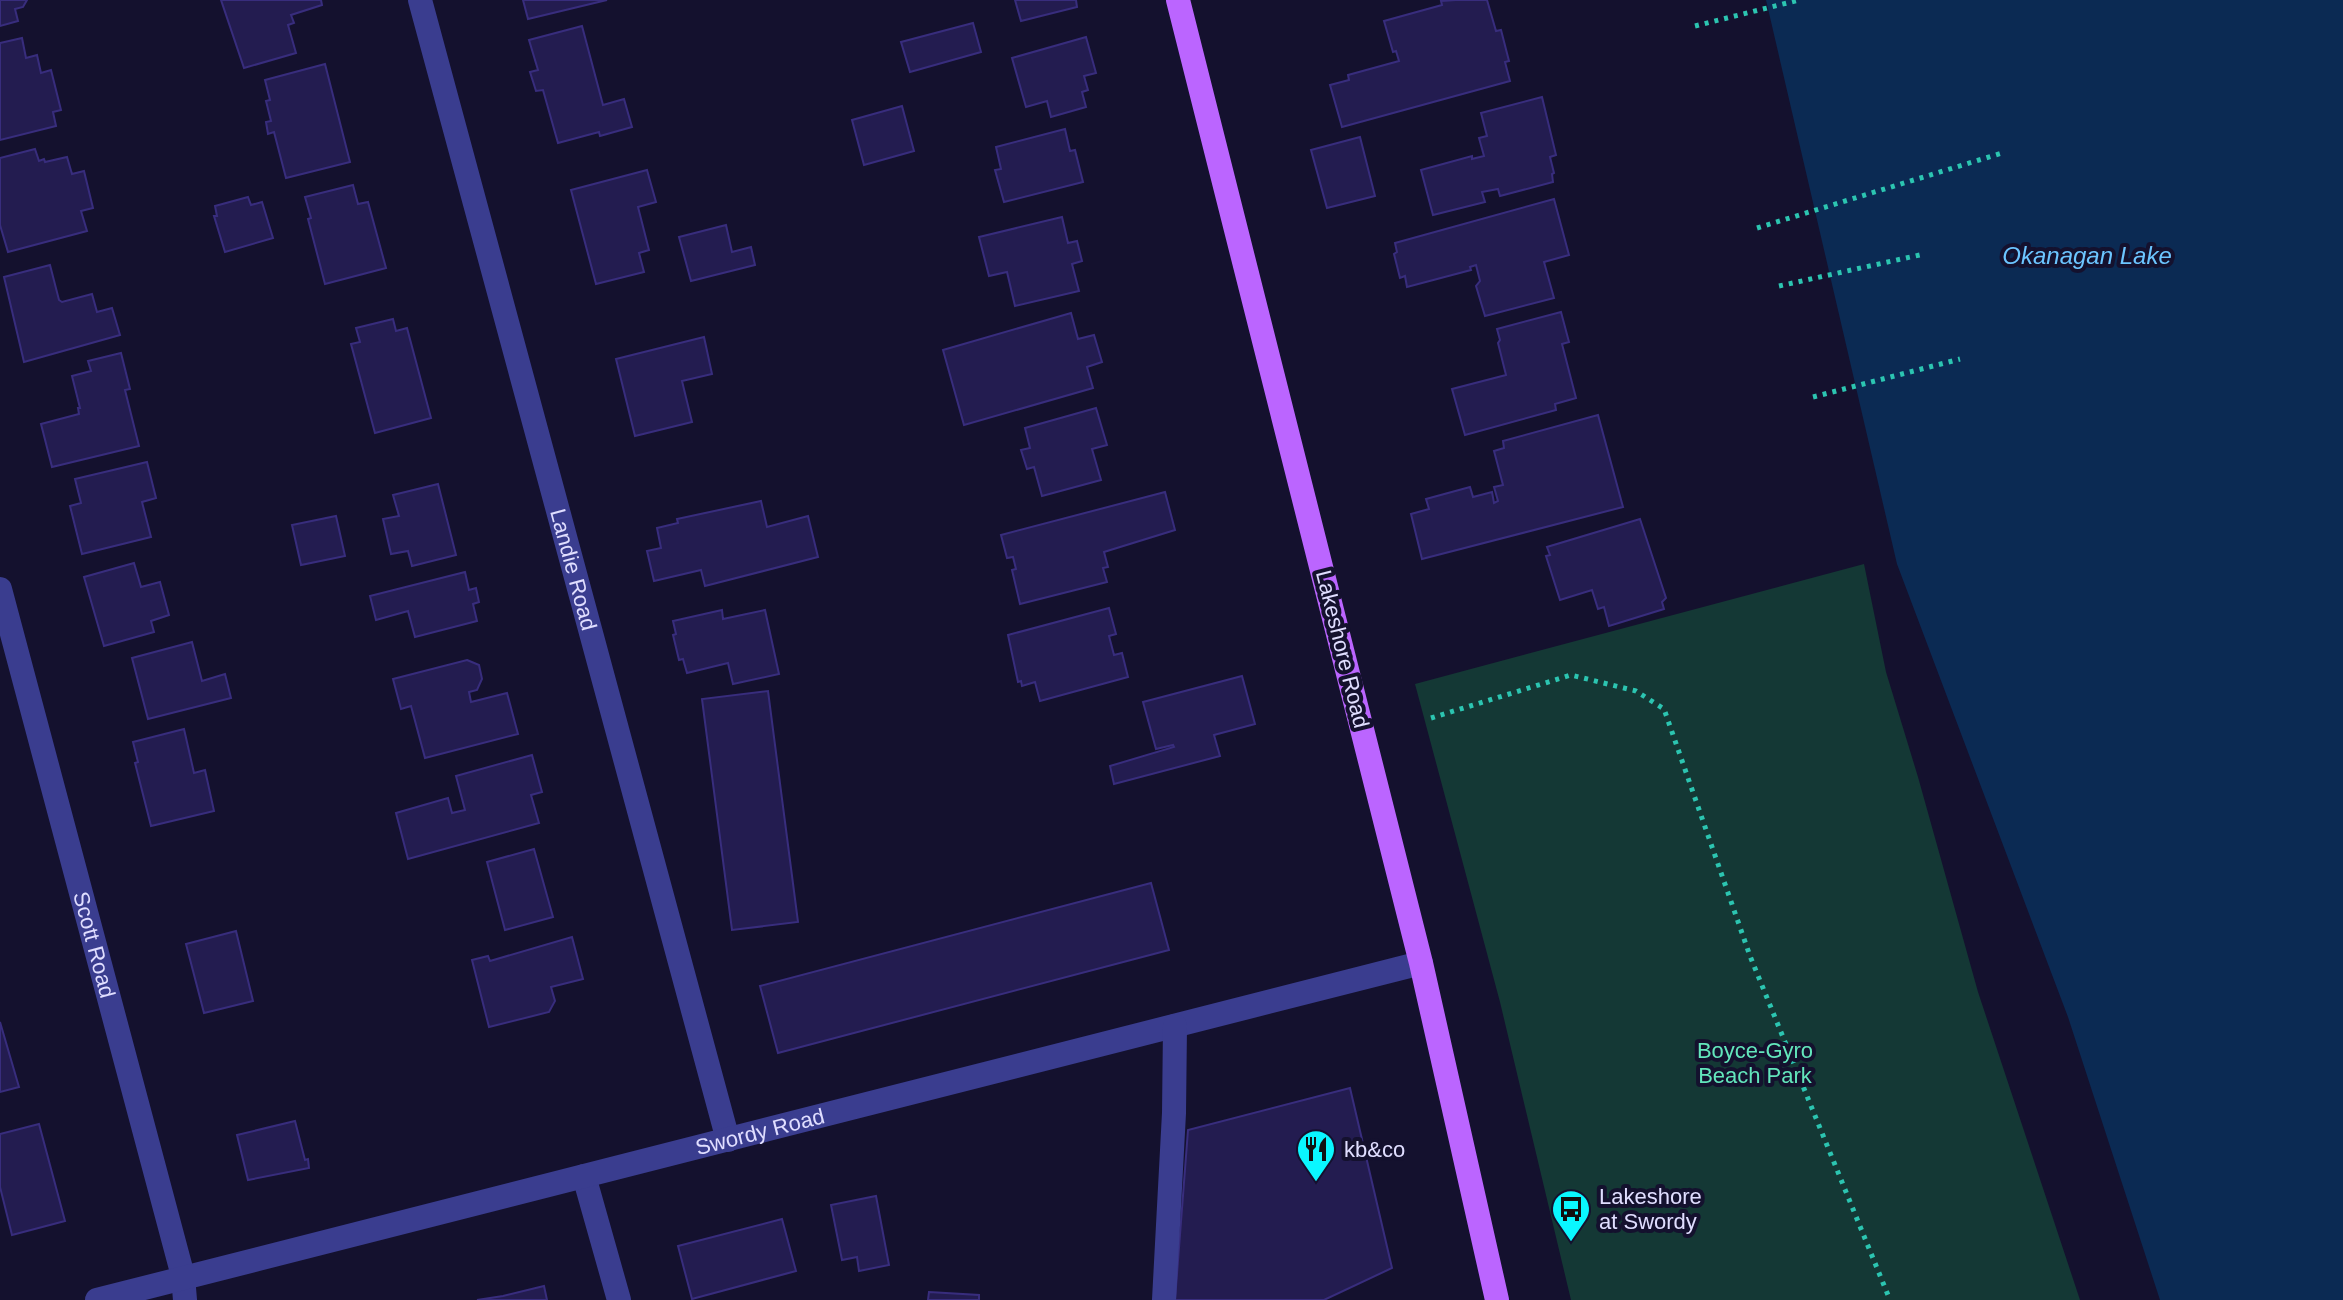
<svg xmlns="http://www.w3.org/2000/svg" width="2343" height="1300" viewBox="0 0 2343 1300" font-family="Arial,sans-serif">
	<rect width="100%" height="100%" fill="#14112e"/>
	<path fill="#143835" d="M1864 564 1886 672 1918 777 1978 992 2080 1300H1571L1500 1002 1415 684Z"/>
	<path fill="#0b2a53" d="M1766 0H2343V1300H2160L2068 1017 1897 564Z"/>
	<g fill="#231c50" stroke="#382d7d" stroke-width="2">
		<path d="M0 0H27L23 7 15 9 18 21 0 26Z"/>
		<path d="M221 0H321L322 5 291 15 294 23 288 25 296 53 244 68Z"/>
		<path d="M523 0H607L528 19Z"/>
		<path d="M1015 0H1076L1077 7 1021 21Z"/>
		<path d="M1456 0H1487L1496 31 1501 30 1509 61 1505 62 1510 81 1342 127 1330 85 1349 80 1348 75 1399 61 1396 51 1393 52 1384 21 1442 5 1441 1Z"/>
		<path d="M973 23 981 52 910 72 901 42Z"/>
		<path d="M582 26 603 105 624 99 632 127 600 136 599 132 558 143 543 90 536 91 530 72 538 70 529 40Z"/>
		<path d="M1086 37 1096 73 1084 76 1088 90 1082 92 1086 107 1051 117 1047 101 1026 107 1012 58Z"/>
		<path d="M22 38 26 58 37 55 41 73 51 70 61 110 53 112 56 126 0 140V43Z"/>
		<path d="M325 64 350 162 286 178 274 132 268 134 266 122 271 121 266 101 270 100 265 80Z"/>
		<path d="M1542 97 1556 155 1550 157 1554 173 1552 174 1553 182 1500 196 1498 189 1482 192 1485 202 1433 215 1421 170 1472 156V159L1484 156 1479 138 1487 136 1481 113Z"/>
		<path d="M902 106 914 151 864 165 852 120Z"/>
		<path d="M1065 129 1070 151 1075 150 1083 182 1004 202 995 170 1001 169 996 147Z"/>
		<path d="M1360 137 1375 196 1327 208 1311 150Z"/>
		<path d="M35 149 39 161 44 159 45 162 67 157 72 174 84 171 93 208 81 211 87 231 8 252 0 225V158Z"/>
		<path d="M647 170 656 202 638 207 649 250 639 253 644 272 596 284 571 190Z"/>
		<path d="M353 185 358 204 368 202 386 268 325 284 308 219 311 218 305 197Z"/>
		<path d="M248 197 251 205 262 202 273 238 225 252 214 216H217L215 206Z"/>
		<path d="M1554 199 1569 255 1544 262 1554 298 1485 316 1476 286 1480 281 1476 265 1470 267 1471 270 1407 287 1405 276 1400 278 1394 254 1397 252 1395 243Z"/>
		<path d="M1062 217 1068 243 1077 241 1082 261 1072 264 1079 291 1015 306 1007 272 989 276 979 237Z"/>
		<path d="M726 225 732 252 751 247 755 265 691 281 679 237Z"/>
		<path d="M50 265 59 300 62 302 92 294 97 312 112 308 120 335 24 362 4 277Z"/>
		<path d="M1561 312 1569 342 1562 344 1576 398 1555 404 1556 410 1465 435 1452 389 1506 375 1498 343 1500 340 1497 329Z"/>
		<path d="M1071 313 1078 339 1094 335 1102 362 1087 367 1093 388 964 425 943 350Z"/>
		<path d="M393 319 396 331 407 328 431 418 375 433 351 344 360 342 356 328Z"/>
		<path d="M704 337 712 374 682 381 692 422 635 436 616 359Z"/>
		<path d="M121 353 130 389 125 390 139 446 52 467 41 424 79 414 78 408H80L72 376 91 371 88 361Z"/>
		<path d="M1096 408 1107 445 1092 449 1101 480 1042 496 1034 467 1027 469 1021 450 1030 448 1025 428Z"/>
		<path d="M1598 415 1623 507 1422 559 1411 514 1429 509 1426 499 1470 487 1473 497 1492 492 1494 503 1498 501 1494 487 1503 485 1494 451 1504 448 1503 441Z"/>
		<path d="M147 462 156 498 142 502 151 537 82 554 70 506 81 503 75 479Z"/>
		<path d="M438 484 456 555 412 566 408 551 391 554 383 519 399 516 393 495Z"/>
		<path d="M1165 492 1175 530 1104 552 1108 567 1103 568 1107 582 1020 604 1012 570 1016 569 1013 557 1007 558 1001 535Z"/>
		<path d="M761 501 767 527 808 516 818 557 705 586 701 570 654 581 647 551 661 548 657 528 678 523 677 519Z"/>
		<path d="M336 516 345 556 301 565 292 525Z"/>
		<path d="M1640 519 1666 598 1662 602 1664 609 1609 626 1604 607 1598 609 1592 590 1560 600 1546 556 1550 555 1547 547Z"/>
		<path d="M134 563 141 587 160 582 169 615 151 621 154 632 104 646 84 577Z"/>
		<path d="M465 572 469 590 476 588 479 602 473 604 477 621 415 637 408 611 376 620 370 596Z"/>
		<path d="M1109 608 1116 634 1109 636 1114 655 1122 653 1128 677 1040 701 1035 682 1022 686 1021 681 1018 682 1008 635Z"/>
		<path d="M722 610 723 619 765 610 779 674 733 684 728 663 687 673 683 659 679 660 673 635 676 634 673 621Z"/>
		<path d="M192 642 202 681 225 674 231 698 148 719 132 658Z"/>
		<path d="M467 660 479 665 482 679 477 690 469 692 471 702 507 693 518 734 425 758 411 706 401 709 393 679Z"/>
		<path d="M1242 676 1255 724 1214 735 1220 756 1114 784 1110 766 1174 747 1173 745 1156 749 1143 702Z"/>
		<path d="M768 691 798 922 732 930 702 699Z"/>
		<path d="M184 729 194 773 205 770 214 811 151 826 135 763 138 762 133 742Z"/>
		<path d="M532 755 542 792 531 795 539 823 408 859 396 813 448 798 452 813 465 810 456 776Z"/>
		<path d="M534 849 553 917 505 930 487 862Z"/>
		<path d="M1151 883 1169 950 778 1053 760 986Z"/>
		<path d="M236 931 253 1001 204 1013 186 944Z"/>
		<path d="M572 937 583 979 551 987 555 1001 549 1012 489 1027 472 960 488 956 490 961Z"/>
		<path d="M0 1022 19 1087 0 1092Z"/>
		<path d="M1350 1088 1392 1268 1324 1300H1175L1188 1130Z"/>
		<path d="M295 1121 305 1160 308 1159 309 1168 248 1180 237 1135Z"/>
		<path d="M39 1124 65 1221 12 1235 0 1187V1134Z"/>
		<path d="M876 1196 889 1265 859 1271 857 1257 842 1260 831 1205Z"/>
		<path d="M782 1219 796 1271 692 1299 678 1246Z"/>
		<path d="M544 1286 547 1300H477L503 1296Z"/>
		<path d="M929 1292 979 1295V1300H928Z"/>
	</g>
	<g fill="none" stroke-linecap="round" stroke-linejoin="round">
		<g stroke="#2cc5b1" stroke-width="5" stroke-dasharray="4 6" stroke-linecap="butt">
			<path d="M1695 26 1799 0"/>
			<path d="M1757 228 2002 153"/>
			<path d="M1779 286 1924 254"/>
			<path d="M1813 397 1960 359"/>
			<path d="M1431 718 1571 675 1636 691 1664 709 1750 956 1890 1300"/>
		</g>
		<g stroke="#3a3d8f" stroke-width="24">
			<path id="s1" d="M420 0 728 1140"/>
			<path id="s2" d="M0 589 183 1276 185 1300"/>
			<path d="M584 1176 619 1300"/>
			<path id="s3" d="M97 1300 1421 963"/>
			<path d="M1164 1300 1174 1113 1175 1026"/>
		</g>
		<path stroke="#bb65ff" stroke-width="24" d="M1178 0 1421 963 1497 1300"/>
	</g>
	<defs>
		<g id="restaurant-pin" transform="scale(2)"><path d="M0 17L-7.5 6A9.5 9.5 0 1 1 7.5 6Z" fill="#0af7ff" stroke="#14112e"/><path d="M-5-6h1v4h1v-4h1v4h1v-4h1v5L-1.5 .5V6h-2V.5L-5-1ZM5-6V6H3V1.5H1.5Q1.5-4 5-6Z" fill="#111"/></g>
		<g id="bus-pin" transform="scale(2)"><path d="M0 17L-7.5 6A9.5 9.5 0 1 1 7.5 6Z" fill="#0af7ff" stroke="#14112e"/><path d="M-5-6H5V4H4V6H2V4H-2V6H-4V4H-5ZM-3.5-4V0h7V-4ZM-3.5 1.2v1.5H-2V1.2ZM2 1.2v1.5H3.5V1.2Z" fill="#111"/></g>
	</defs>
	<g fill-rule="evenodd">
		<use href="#restaurant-pin" x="1316" y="1149"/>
		<use href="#bus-pin" x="1571" y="1209"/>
	</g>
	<g text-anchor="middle" stroke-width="8" stroke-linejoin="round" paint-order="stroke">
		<g font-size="22" fill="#e0deff" stroke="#14112e">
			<text dy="8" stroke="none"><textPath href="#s1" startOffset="590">Landie Road</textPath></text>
			<text transform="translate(1343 649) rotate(76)" y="8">Lakeshore Road</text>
			<text dy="8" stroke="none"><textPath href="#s2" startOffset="368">Scott Road</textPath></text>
			<text dy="8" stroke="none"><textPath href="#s3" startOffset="684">Swordy Road</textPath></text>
		</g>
		<g font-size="22" fill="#63e6bc" stroke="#14112e">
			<text x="1755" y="1058">Boyce-Gyro<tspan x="1755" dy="25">Beach Park</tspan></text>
		</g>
		<g font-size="22" fill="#e0deff" stroke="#14112e" text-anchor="start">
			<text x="1344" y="1157">kb&amp;co</text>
			<text x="1599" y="1204">Lakeshore<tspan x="1599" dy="25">at Swordy</tspan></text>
		</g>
		<g font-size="24" font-style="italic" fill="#6cc5ff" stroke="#14112e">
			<text x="2087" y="264">Okanagan Lake</text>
		</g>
	</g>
</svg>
